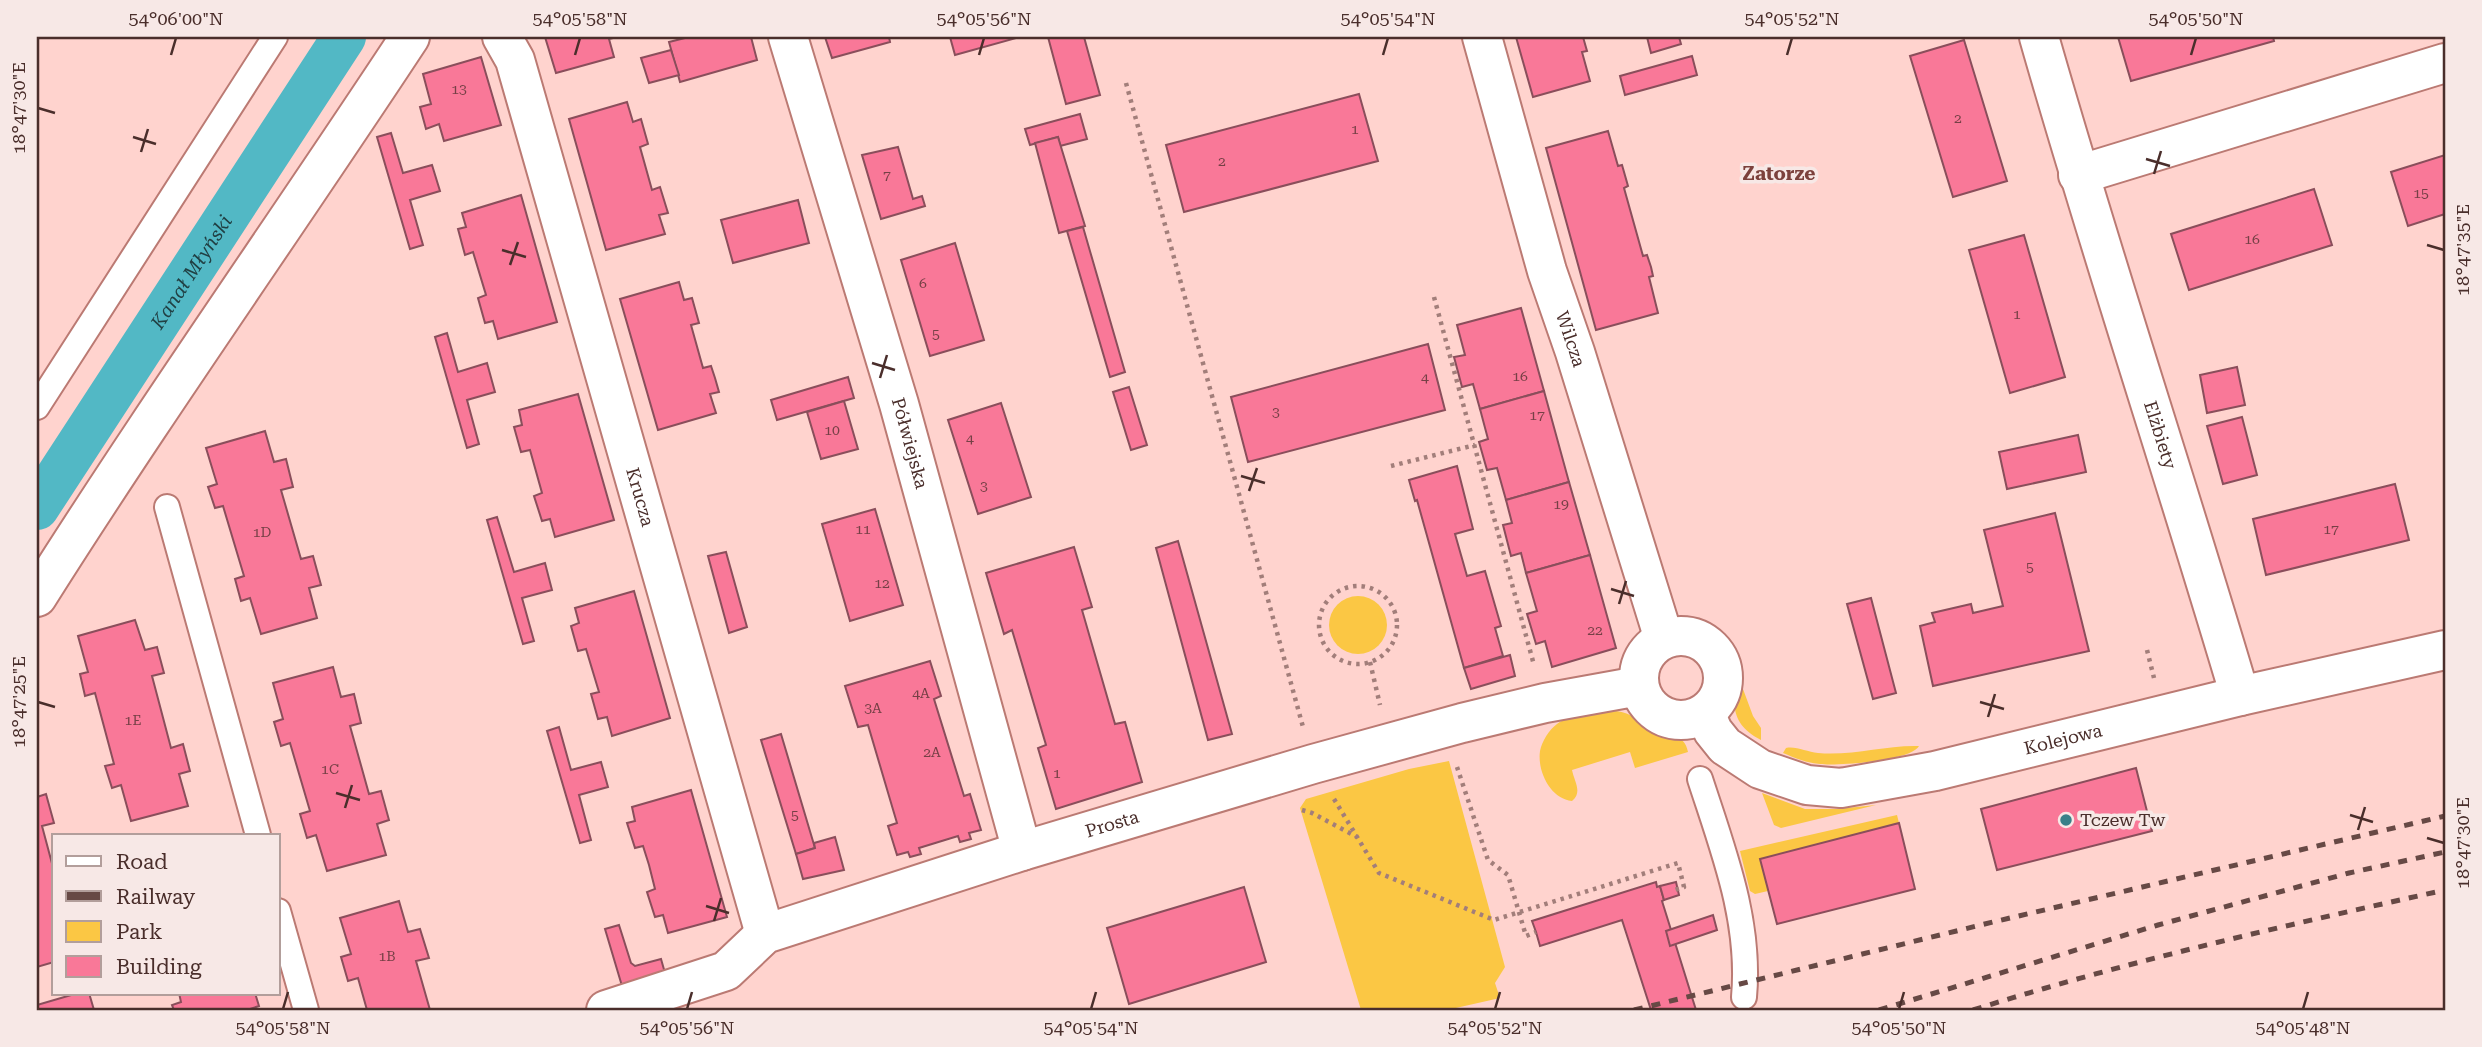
<svg xmlns="http://www.w3.org/2000/svg" width="2482" height="1047" viewBox="0 0 2482 1047" font-family="'Roboto Serif',serif">
	<rect width="100%" height="100%" fill="#ffd3ce"/>
	<g fill="#fbc744">
		<circle cx="1358" cy="625" r="29"/>
		<path d="M1733 662 1753 716 1761 728V740C1723 720 1738 696 1733 662Z"/>
		<path d="M1616 711C1632 713 1639 721 1652 728 1666 735 1685 733 1688 752L1635 768 1630 752 1572 770C1574 781 1583 792 1572 801 1551 799 1537 772 1540 751 1542 741 1549 730 1557 724 1571 713 1598 714 1616 711Z"/>
		<path d="M1919 746C1911 761 1838 766 1820 764 1807 763 1795 758 1783 753L1786 748C1796 746 1807 752 1818 753 1853 756 1885 745 1919 746Z"/>
		<path d="M1449 761 1505 967 1495 983 1500 998 1447 1010H1361L1300 808 1306 799 1409 769Z"/>
		<path d="M1762 793 1805 809H1837L1876 805 1781 828 1774 825Z"/>
		<path d="M1897 815 1899 823 1760 859 1768 891 1755 894 1750 891 1740 851Z"/>
	</g>
	<g fill="none" stroke-linecap="round" stroke-linejoin="round">
		<path stroke="#52b8c5" stroke-width="44" id="s1" d="M37 508 344 37"/>
	</g>
	<g fill="#f97898" stroke="#8a4e5b" stroke-width="2">
		<path d="M545 37H617L609 39 614 57 556 73Z"/>
		<path d="M689 37H751L757 60 680 82 669 42Z"/>
		<path d="M825 37H889L890 42 832 58Z"/>
		<path d="M950 37H1020L955 55Z"/>
		<path d="M1048 37H1084L1100 95 1066 104Z"/>
		<path d="M1516 37H1583L1587 51 1582 52 1590 81 1533 97Z"/>
		<path d="M1647 37H1679L1681 44 1651 53Z"/>
		<path d="M2118 37H2273L2274 41 2131 81Z"/>
		<path d="M1964 40 2007 181 1953 197 1910 56Z"/>
		<path d="M671 50 679 75 649 83 641 58Z"/>
		<path d="M1692 56 1697 75 1625 95 1620 76Z"/>
		<path d="M481 57 501 125 444 141 439 124 426 129 420 107 431 104 423 74Z"/>
		<path d="M1359 94 1378 161 1184 212 1166 145Z"/>
		<path d="M627 102 633 122 641 119 648 144 640 147 652 190 660 187 668 213 659 215 665 234 606 250 569 119Z"/>
		<path d="M1080 114 1087 139 1060 146 1058 137 1030 145 1025 129Z"/>
		<path d="M1608 131 1618 166 1622 165 1628 186 1624 188 1643 256 1647 255 1651 267 1653 276 1649 277 1658 313 1596 330 1546 148Z"/>
		<path d="M391 133 403 173 432 165 440 191 410 200 423 245 410 249 377 137Z"/>
		<path d="M1058 137 1085 226 1059 233 1035 143Z"/>
		<path d="M898 147 913 199 922 196 925 206 881 219 862 155Z"/>
		<path d="M2445 155V214L2408 226 2391 172Z"/>
		<path d="M2314 189 2332 245 2189 290 2171 234Z"/>
		<path d="M521 195 557 322 498 339 493 321 485 323 478 298 486 295 473 252 465 255 458 229 466 227 462 213Z"/>
		<path d="M798 200 809 243 733 263 721 220Z"/>
		<path d="M1083 227 1125 372 1110 377 1067 231Z"/>
		<path d="M2024 235 2065 377 2010 393 1969 250Z"/>
		<path d="M955 243 984 340 930 356 901 260Z"/>
		<path d="M679 282 684 300 692 298 699 323 691 325 703 368 711 366 715 378 719 392 710 394 716 413 658 430 620 299Z"/>
		<path d="M1521 308 1544 391 1480 409 1473 384 1462 387 1454 357 1465 355 1457 325Z"/>
		<path d="M447 333 458 372 487 363 495 392 467 400 479 444 467 448 435 337Z"/>
		<path d="M1428 344 1445 410 1248 462 1231 397Z"/>
		<path d="M2237 367 2245 405 2207 413 2200 375Z"/>
		<path d="M848 377 854 398 777 420 771 400Z"/>
		<path d="M1129 387 1147 445 1131 450 1113 392Z"/>
		<path d="M1544 391 1569 482 1506 500 1497 468 1487 470 1479 442 1488 439 1480 409Z"/>
		<path d="M578 394 614 520 555 537 550 519 542 521 534 496 542 493 530 450 521 452 514 427 522 425 519 410Z"/>
		<path d="M844 401 858 449 821 459 807 412Z"/>
		<path d="M1001 403 1031 497 978 514 948 420Z"/>
		<path d="M2242 417 2257 475 2223 484 2207 426Z"/>
		<path d="M265 431 274 462 286 459 293 487 281 490 301 559 313 556 321 585 309 588 317 618 261 634 250 598 241 601 235 579 244 576 223 506 215 508 208 487 217 484 206 448Z"/>
		<path d="M2078 435 2086 472 2007 489 1999 452Z"/>
		<path d="M1457 466 1473 529 1455 534 1467 576 1485 571 1501 626 1495 628 1503 656 1464 668 1417 500 1415 501 1409 480Z"/>
		<path d="M1569 482 1590 555 1526 573 1521 553 1511 556 1503 525 1512 523 1506 500Z"/>
		<path d="M2395 484 2409 540 2266 575 2253 519Z"/>
		<path d="M875 509 903 605 850 621 822 524Z"/>
		<path d="M2055 513 2089 651 1933 686 1920 626 1935 622 1932 613 1971 604 1973 613 2003 606 1984 530Z"/>
		<path d="M497 517 514 572 545 563 552 590 522 598 534 641 523 644 487 520Z"/>
		<path d="M1178 541 1232 734 1208 740 1156 548Z"/>
		<path d="M1074 547 1092 607 1082 610 1115 724 1125 722 1142 782 1056 809 1038 748 1046 745 1012 630 1004 634 986 573Z"/>
		<path d="M726 552 747 627 729 633 708 556Z"/>
		<path d="M1590 555 1616 648 1552 667 1545 641 1536 644 1527 614 1537 611 1526 573Z"/>
		<path d="M634 591 670 718 612 736 607 717 598 719 591 694 599 692 586 649 578 651 571 626 579 623 575 608Z"/>
		<path d="M1871 598 1896 693 1873 699 1847 604Z"/>
		<path d="M135 620 145 650 157 647 164 673 152 676 171 748 183 744 190 771 179 774 188 806 131 821 121 785 112 788 105 766 114 764 95 693 85 696 80 674 88 672 78 636Z"/>
		<path d="M1510 655 1515 676 1471 689 1464 668Z"/>
		<path d="M930 661 941 696 934 699 964 796 970 794 981 830 969 833 971 839 960 842 958 836 919 848 921 854 910 857 908 852 897 855 888 826 897 823 868 725 858 727 845 686Z"/>
		<path d="M333 667 341 697 354 694 361 723 350 726 369 794 381 791 389 820 377 824 386 855 327 871 316 835 307 838 300 814 310 811 290 743 281 746 274 722 283 719 273 683Z"/>
		<path d="M559 727 571 770 601 762 608 787 579 795 591 840 580 843 547 731Z"/>
		<path d="M781 734 815 848 796 854 761 740Z"/>
		<path d="M2136 768 2152 831 1997 870 1981 809Z"/>
		<path d="M691 790 727 917 668 933 663 915 655 917 647 892 655 889 649 865 643 846 635 848 627 823 635 821 632 807Z"/>
		<path d="M46 794 54 823 42 826 54 871V962L37 967V797Z"/>
		<path d="M1899 823 1915 889 1777 924 1760 859Z"/>
		<path d="M835 837 844 870 803 879 796 854 815 848 814 843Z"/>
		<path d="M1656 882 1657 887 1660 886 1664 900 1662 901 1696 1010H1651L1622 920 1540 946 1536 932 1532 921Z"/>
		<path d="M1676 882 1679 895 1664 900 1660 886Z"/>
		<path d="M1244 887 1266 962 1129 1004 1107 928Z"/>
		<path d="M399 901 408 932 420 929 429 958 416 961 430 1010H367L358 978 348 981 341 957 351 954 340 918Z"/>
		<path d="M1713 915 1717 930 1670 946 1666 931Z"/>
		<path d="M619 925 631 963 635 966 661 959 665 973 622 986 605 929Z"/>
		<path d="M78 993H89L94 1010H37V1005Z"/>
		<path d="M179 993H255L259 1006 247 1010H174L172 1005 181 1002Z"/>
	</g>
	<g fill="none" stroke-linecap="round" stroke-linejoin="round">
		<g stroke="#bb7a73" stroke-width="28">
			<g id="service">
				<path d="M37 407 275 37"/>
				<path d="M167 507 258 835"/>
				<path d="M1700 779C1723 850 1751 921 1744 997"/>
				<path d="M278 911 306 1010"/>
			</g>
		</g>
		<g stroke="#bb7a73" stroke-width="42">
			<g id="minor">
				<path id="s2" d="M502 37 515 60 765 934"/>
				<path id="s3" d="M788 37 899 404 1022 851"/>
				<path id="s4" d="M1482 37 1547 271 1575 352 1664 639"/>
				<path id="s5" d="M2039 37C2102 258 2175 476 2240 696"/>
				<path d="M2078 175 2445 63"/>
				<path d="M37 597C157 407 287 224 410 37"/>
				<circle cx="1681" cy="678" r="42"/>
				<path id="s6" d="M1705 713 1713 731 1725 746 1760 769 1807 785 1841 788 1935 771 2240 696 2445 650"/>
				<path id="s7" d="M606 1010 726 971 765 934 1022 851 1313 764 1462 723 1545 703 1639 686"/>
			</g>
		</g>
		<g stroke="#a27e7a" stroke-width="4.5" stroke-dasharray="3.5 5" stroke-linecap="butt">
			<path d="M1126 83 1303 727"/>
			<path d="M1434 297 1534 665"/>
			<path d="M1391 466 1475 445"/>
			<circle cx="1358" cy="625" r="39"/>
			<path d="M2147 650 2154 678"/>
			<path d="M1370 662 1380 705"/>
			<path d="M1457 767 1488 860 1508 875 1526 936 1536 932"/>
			<path d="M1334 799 1379 873 1494 920 1678 863 1684 887 1671 891"/>
			<path d="M1302 810 1312 813 1357 837"/>
		</g>
		<use href="#service" stroke="#fff" stroke-width="24"/>
		<use href="#minor" stroke="#fff" stroke-width="38"/>
		<g stroke="#674945" stroke-width="5" stroke-dasharray="9 9" stroke-linecap="butt">
			<path d="M1634 1010 1993 922 2445 816"/>
			<path d="M1879 1010 2158 925 2349 873 2445 852"/>
			<path d="M1973 1010C2128 961 2287 925 2445 890"/>
		</g>
	</g>
	<path fill="none" stroke="#4a2e2b" stroke-width="2.5" d="M171 55 176 38M575 55 580 38M979 55 984 38M1383 55 1388 38M1787 55 1792 38M2191 55 2196 38M38 108 55 113M133 137 156 144M141 152 148 129M2146 159 2170 166M2154 174 2161 151M2427 245 2444 250M502 250 526 257M510 265 518 242M872 363 895 370M880 378 887 355M1241 476 1265 483M1249 491 1257 468M1611 589 1634 596M1619 604 1626 581M38 702 55 707M1980 702 2004 709M1988 717 1995 694M336 793 360 800M345 808 352 785M2350 815 2373 822M2358 830 2365 807M2427 838 2444 843M706 906 729 913M714 921 721 898M283 1009 288 992M687 1009 692 992M1091 1009 1096 992M1495 1009 1500 992M1899 1009 1904 992M2303 1009 2308 992"/>
	<circle fill="#398089" stroke="#f7e8e6" stroke-width="2.5" cx="2066" cy="820" r="7"/>
	<g text-anchor="middle" stroke-width="7" stroke-linejoin="round" paint-order="stroke">
		<g font-size="14" fill="#764046">
			<text x="459" y="94">13</text>
			<text x="1958" y="123">2</text>
			<text x="1355" y="134">1</text>
			<text x="1222" y="166">2</text>
			<text x="887" y="180">7</text>
			<text x="2421" y="198">15</text>
			<text x="2252" y="244">16</text>
			<text x="923" y="288">6</text>
			<text x="2017" y="319">1</text>
			<text x="936" y="339">5</text>
			<text x="1520" y="381">16</text>
			<text x="1425" y="382">4</text>
			<text x="1276" y="417">3</text>
			<text x="1537" y="420">17</text>
			<text x="832" y="435">10</text>
			<text x="970" y="443">4</text>
			<text x="984" y="491">3</text>
			<text x="1561" y="509">19</text>
			<text x="863" y="534">11</text>
			<text x="2331" y="534">17</text>
			<text x="262" y="537">1D</text>
			<text x="2030" y="572">5</text>
			<text x="882" y="588">12</text>
			<text x="1595" y="635">22</text>
			<text x="921" y="698">4A</text>
			<text x="873" y="713">3A</text>
			<text x="133" y="725">1E</text>
			<text x="932" y="757">2A</text>
			<text x="330" y="774">1C</text>
			<text x="1057" y="778">1</text>
			<text x="795" y="820">5</text>
			<text x="387" y="961">1B</text>
		</g>
		<g font-size="18" fill="#4a2e2b" stroke="#f7e8e6">
			<text dy="6" stroke="none"><textPath href="#s4" startOffset="315">Wilcza</textPath></text>
			<text dy="6" stroke="none"><textPath href="#s5" startOffset="416">Elżbiety</textPath></text>
			<text dy="6" stroke="none"><textPath href="#s3" startOffset="424">Półwiejska</textPath></text>
			<text dy="6" stroke="none"><textPath href="#s2" startOffset="481">Krucza</textPath></text>
			<text dy="6" stroke="none"><textPath href="#s6" startOffset="392">Kolejowa</textPath></text>
			<text dy="6" stroke="none"><textPath href="#s7" startOffset="544">Prosta</textPath></text>
		</g>
		<g font-size="18" fill="#4a2e2b" stroke="#f7e8e6" text-anchor="start">
			<text x="2080" y="826">Tczew Tw</text>
		</g>
		<g font-size="19" font-weight="bold" fill="#7c413c" stroke="#f7e8e6">
			<text x="1779" y="180">Zatorze</text>
		</g>
		<g font-size="19" font-style="italic" fill="#214044" stroke="#f7e8e6">
			<text dy="7" stroke="none"><textPath href="#s1" startOffset="282">Kanał Młyński</textPath></text>
		</g>
	</g>
	<rect width="2482" height="1047" fill="none" stroke="#f7e8e6" stroke-width="77"/>
	<rect x="52" y="834" width="228" height="161" fill="#f7e8e6" stroke="#b29e9b" stroke-width="2"/>
	<rect x="66" y="856" width="35" height="10" fill="#ffffff" stroke="#b29e9b" stroke-width="2"/>
	<text x="116" y="869" font-size="21" fill="#4a2e2b">Road</text>
	<rect x="66" y="891" width="35" height="10" fill="#674945" stroke="#b29e9b" stroke-width="2"/>
	<text x="116" y="904" font-size="21" fill="#4a2e2b">Railway</text>
	<rect x="66" y="921" width="35" height="21" fill="#fbc744" stroke="#b29e9b" stroke-width="2"/>
	<text x="116" y="939" font-size="21" fill="#4a2e2b">Park</text>
	<rect x="66" y="956" width="35" height="21" fill="#f97898" stroke="#b29e9b" stroke-width="2"/>
	<text x="116" y="974" font-size="21" fill="#4a2e2b">Building</text>
	<rect x="38" y="38" width="2406" height="971" fill="none" stroke="#4a2e2b" stroke-width="2.5"/>
	<g font-size="18" text-anchor="middle" fill="#4a2e2b">
		<text x="176" y="25">54°06'00"N</text>
		<text x="580" y="25">54°05'58"N</text>
		<text x="984" y="25">54°05'56"N</text>
		<text x="1388" y="25">54°05'54"N</text>
		<text x="1792" y="25">54°05'52"N</text>
		<text x="2196" y="25">54°05'50"N</text>
		<text transform="translate(19 108) rotate(-90)" y="6">18°47'30"E</text>
		<text transform="translate(2463 250) rotate(-90)" y="6">18°47'35"E</text>
		<text transform="translate(19 702) rotate(-90)" y="6">18°47'25"E</text>
		<text transform="translate(2463 843) rotate(-90)" y="6">18°47'30"E</text>
		<text x="283" y="1034">54°05'58"N</text>
		<text x="687" y="1034">54°05'56"N</text>
		<text x="1091" y="1034">54°05'54"N</text>
		<text x="1495" y="1034">54°05'52"N</text>
		<text x="1899" y="1034">54°05'50"N</text>
		<text x="2303" y="1034">54°05'48"N</text>
	</g>
</svg>
